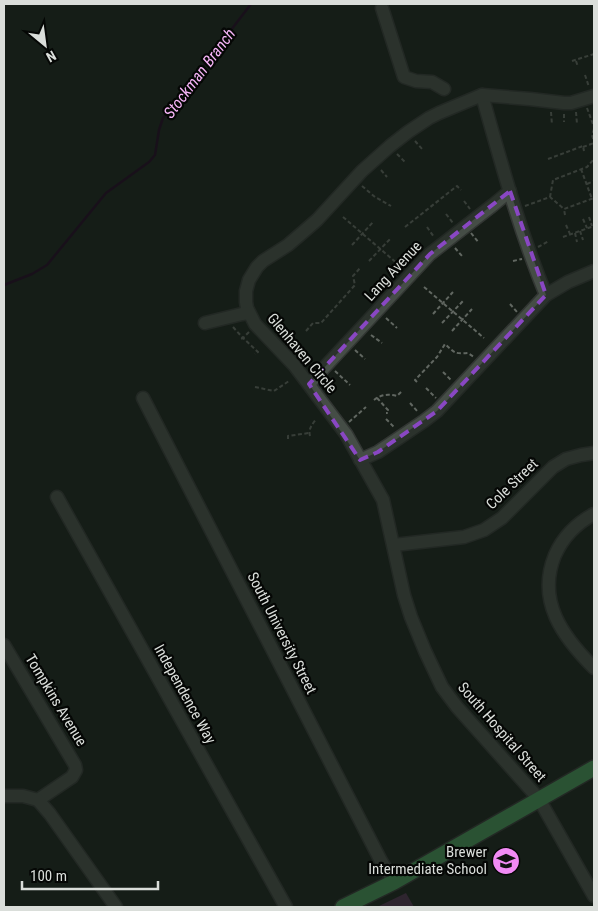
<svg xmlns="http://www.w3.org/2000/svg" width="598" height="911" viewBox="0 0 598 911" font-family="'Roboto Condensed',sans-serif">
	<rect width="100%" height="100%" fill="#161d17"/>
	<path fill="#4c2f4c" d="M406 893 414 907H377Z"/>
	<g fill="none" stroke-linecap="round" stroke-linejoin="round">
		<path stroke="#1c001e" stroke-width="2.5" d="M4 285 32 274 47 265 106 193 149 162 155 155 159 130 163 118 177 103 195 77 251 4"/>
		<g stroke="#323633" stroke-width="15">
			<g id="minor">
				<path d="M382 8 404 77 416 81 432 82 444 89"/>
				<path d="M482 95C501 162 519 230 546 295"/>
				<path d="M594 96 571 103H564L530 99 482 95 439 113 429 118 408 132 390 146 362 171 317 220 302 233 288 245 263 261 257 267 249 280 246 291V302L247 308 255 324 294 365 346 434 383 500 404 595 411 617 425 651 442 687 457 707 539 799 594 896"/>
				<path d="M205 323 242 314 249 313"/>
				<path d="M309 384 430 254 493 205 510 191"/>
				<path d="M143 398 381 861 394 882"/>
				<path d="M360 460 378 452 424 421 437 411 546 295 568 282 594 271"/>
				<path d="M57 497 286 907"/>
				<path d="M594 514C577 523 563 537 555 555 536 601 563 637 594 668"/>
				<path d="M394 545 464 537 484 530 502 518 553 467 566 459 581 455 594 453"/>
				<path d="M4 645 75 765 76 770 72 777 38 800"/>
				<path d="M4 796H23L38 800"/>
				<path d="M38 800 50 814 116 907"/>
			</g>
		</g>
		<g stroke="#323633" stroke-width="18">
			<path id="major" d="M343 907 394 882 594 768"/>
		</g>
		<g stroke="#616761" stroke-width="2" stroke-dasharray="4 2.5" stroke-linecap="butt">
			<path d="M572 61 594 54"/>
			<path d="M576 61 578 67"/>
			<path d="M585 75 589 87"/>
			<path d="M587 108 594 127"/>
			<path d="M551 112 552 125"/>
			<path d="M576 112 577 124"/>
			<path d="M564 114V122"/>
			<path d="M594 129 592 135 594 142"/>
			<path d="M415 141 423 150"/>
			<path d="M583 147 594 143"/>
			<path d="M397 154 406 163"/>
			<path d="M548 159 583 146 584 151"/>
			<path d="M581 169 592 199"/>
			<path d="M381 170 387 177"/>
			<path d="M587 184 594 181"/>
			<path d="M362 186 375 197 391 206"/>
			<path d="M550 197 553 180 587 167 594 159"/>
			<path d="M464 201 470 209"/>
			<path d="M525 206 550 197 564 209"/>
			<path d="M446 214 453 223"/>
			<path d="M565 215 564 209 594 198"/>
			<path d="M343 217 399 265"/>
			<path d="M589 217 592 226"/>
			<path d="M583 219 587 228"/>
			<path d="M566 225 570 234"/>
			<path d="M405 227 457 186 461 190"/>
			<path d="M427 227 434 237"/>
			<path d="M580 231 583 240"/>
			<path d="M471 233 479 243"/>
			<path d="M575 233 577 242"/>
			<path d="M563 237 594 226"/>
			<path d="M352 245 374 221"/>
			<path d="M538 247 549 241"/>
			<path d="M455 248 462 256"/>
			<path d="M369 261 391 238"/>
			<path d="M513 261 522 259"/>
			<path d="M424 287 484 338"/>
			<path d="M510 304 517 312"/>
			<path d="M433 314 453 292"/>
			<path d="M386 318 397 328"/>
			<path d="M442 323 463 301"/>
			<path d="M233 327 243 338 241 339"/>
			<path d="M306 331 313 323H321L355 285 353 276 361 267"/>
			<path d="M452 331 472 309"/>
			<path d="M249 332 243 338 258 352 255 354"/>
			<path d="M371 335 382 343"/>
			<path d="M355 350 365 359"/>
			<path d="M335 371 350 385"/>
			<path d="M443 372 452 381"/>
			<path d="M417 382 415 380 437 357 445 344C455 353 454 354 468 353L474 357"/>
			<path d="M255 387 274 391 289 381"/>
			<path d="M426 388 436 398"/>
			<path d="M377 398 388 410V413H386"/>
			<path d="M374 400C382 394 388 394 397 396L402 391"/>
			<path d="M410 403 418 412"/>
			<path d="M386 419 395 428"/>
			<path d="M349 422 366 407"/>
			<path d="M310 436C308 429 312 425 316 419"/>
			<path d="M288 439V436L309 433"/>
		</g>
		<use href="#minor" stroke="#454d46" stroke-width="12"/>
		<use href="#major" stroke="#439355" stroke-width="15"/>
	</g>
	<path d="M0 0H598V911H0ZM510 191 546 295 437 411 378 452 360 460 309 384 430 254Z" fill="#161d17" fill-opacity=".55" fill-rule="evenodd"/>
	<path fill="none" stroke="#8947c3" stroke-width="4" stroke-dasharray="10 6" stroke-linejoin="round" d="M510 191 546 295 437 411 378 452 360 460 309 384 430 254Z"/>
	<defs>
		<g id="school-disc" transform="scale(1.4375)"><circle r="9.5" fill="#f18af4" stroke="#050705"/><path d="M0-5L7-2L0 1L-7-2ZM-4 1L0 2.5L4 1V4Q0 6-4 4Z" fill="#111"/></g>
	</defs>
	<g fill-rule="evenodd">
		<use href="#school-disc" x="506" y="861"/>
	</g>
	<g text-anchor="middle" stroke-width="4.5" stroke-linejoin="round" paint-order="stroke">
		<g font-size="15" fill="#dadeda" stroke="#050705">
			<text transform="translate(393 271) rotate(-47)" y="5">Lang Avenue</text>
			<text transform="translate(302 353) rotate(50)" y="5">Glenhaven Circle</text>
			<text transform="translate(512 484) rotate(-44)" y="5">Cole Street</text>
			<text transform="translate(282 633) rotate(63)" y="5">South University Street</text>
			<text transform="translate(185 694) rotate(61)" y="5">Independence Way</text>
			<text transform="translate(56 700) rotate(59)" y="5">Tompkins Avenue</text>
			<text transform="translate(502 732) rotate(49)" y="5">South Hospital Street</text>
		</g>
		<g font-size="15" fill="#dadeda" stroke="#050705" text-anchor="end">
			<text x="487" y="857">Brewer<tspan x="487" dy="17">Intermediate School</tspan></text>
		</g>
		<g font-size="16" font-style="italic" fill="#f6b4f7" stroke="#050705">
			<text transform="translate(199 73) rotate(-53)" y="6">Stockman Branch</text>
		</g>
	</g>
	<rect width="598" height="911" fill="none" stroke="#dadeda" stroke-width="10"/>
	<g transform="translate(45 45) rotate(151)" stroke="#050705" stroke-width="4" paint-order="stroke">
	<path d="M0-4L9 19L0 12L-9 19Z" fill="#dadeda"/>
	<text y="-8" font-size="14" font-weight="bold" text-anchor="middle" fill="#dadeda">N</text>
	</g>
	<path d="M22 881v8h136v-8" fill="none" stroke="#dadeda" stroke-width="2.5"/>
	<text x="30" y="881" font-size="15" fill="#dadeda" stroke="#050705" stroke-width="4" paint-order="stroke">100 m</text>
</svg>
